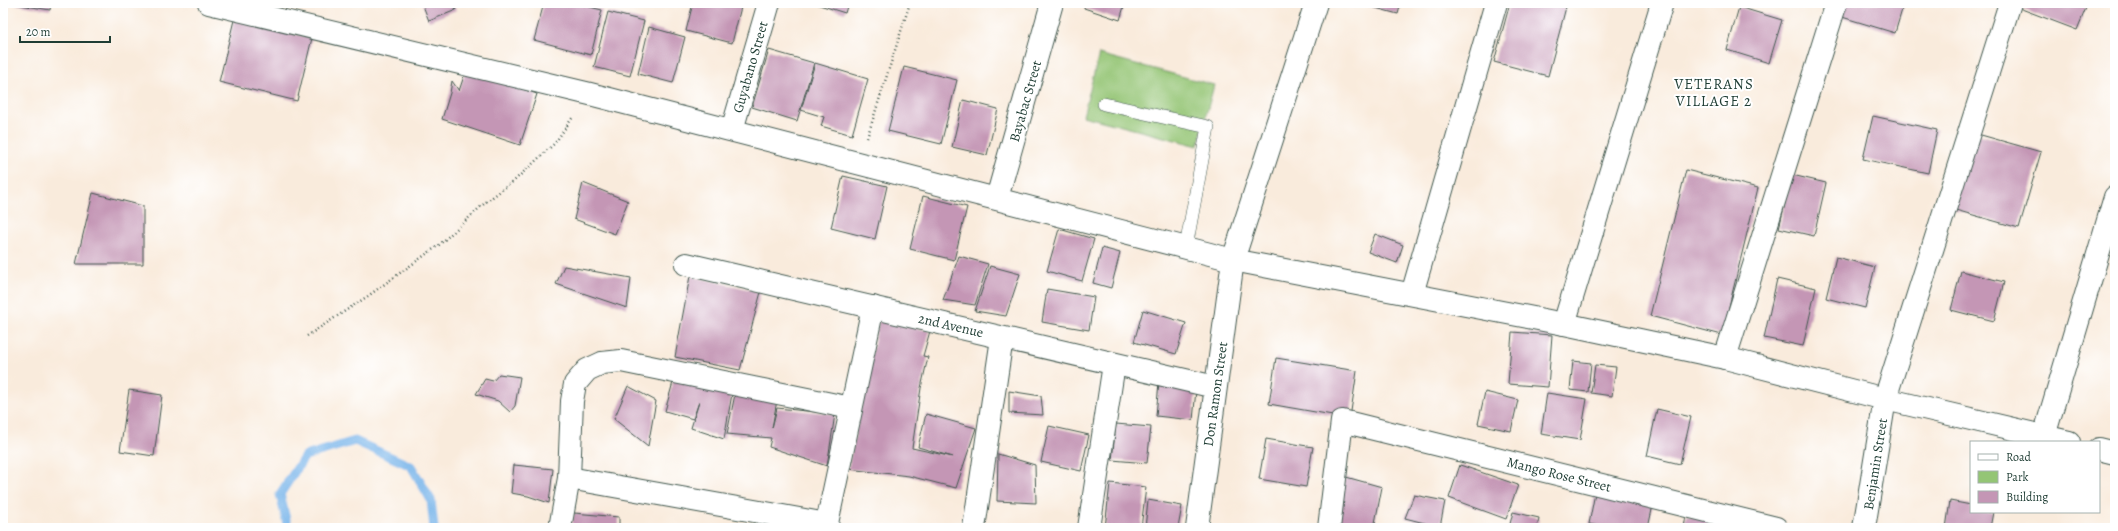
<svg xmlns="http://www.w3.org/2000/svg" width="2118" height="531" viewBox="0 0 2118 531" font-family="Alegreya,serif">
	<rect width="100%" height="100%" fill="#fff"/>
	<filter id="ink" filterUnits="userSpaceOnUse"><feTurbulence type="fractalNoise" baseFrequency=".025" numOctaves="2"/><feDisplacementMap in="SourceGraphic" scale="8" xChannelSelector="R" yChannelSelector="G"/><feConvolveMatrix kernelMatrix="1 2 1 2 8 2 1 2 1" color-interpolation-filters="sRGB"/></filter>
	<filter id="wash" filterUnits="userSpaceOnUse"><feTurbulence type="fractalNoise" baseFrequency=".012" numOctaves="4" result="noise"/><feDisplacementMap in="SourceGraphic" scale="16" xChannelSelector="R" yChannelSelector="G"/><feGaussianBlur stdDeviation="0.9" result="paint"/><feColorMatrix in="noise" values="0 0 0 0 0 0 0 0 0 0 0 0 0 0 0 0 0 1.4 0 .05"/><feComposite in="paint" operator="in"/></filter>
	<g filter="url(#wash)">
		<rect width="100%" height="100%" fill="#f9ebdc"/>
		<path fill="#94c575" stroke="#5a8154" d="M1099 54 1214 85 1198 146 1083 116Z"/>
		<g fill="none" stroke-linecap="round" stroke-linejoin="round">
			<path stroke="#76b3e9" stroke-width="9" d="M288 528 280 494 305 456 355 441 411 466 431 500 434 528"/>
		</g>
		<g id="blocks">
			<g fill="#c496b5">
				<path d="M9 3H51L50 10Z"/>
				<path d="M422 3H453L456 10 429 21Z"/>
				<path d="M544 3H573L602 10 591 55 534 40Z"/>
				<path d="M693 3H742L732 43 686 31Z"/>
				<path d="M813 3H848L845 13Z"/>
				<path d="M1085 3H1125L1120 20 1084 8Z"/>
				<path d="M1357 3H1401L1398 14Z"/>
				<path d="M1510 3H1551L1566 7 1548 76 1494 62Z"/>
				<path d="M1846 3H1904L1895 33 1842 17Z"/>
				<path d="M2021 3H2088L2077 30 2019 8Z"/>
				<path d="M1739 7 1782 20 1769 63 1727 50Z"/>
				<path d="M608 12 644 21 630 76 594 67Z"/>
				<path d="M234 20 312 38 297 101 219 82Z"/>
				<path d="M649 27 685 37 673 83 638 74Z"/>
				<path d="M769 50 814 63 797 121 752 107Z"/>
				<path d="M815 63 868 79 852 135 821 126 824 117 801 110Z"/>
				<path d="M904 67 957 80 941 144 888 131Z"/>
				<path d="M466 70 537 94 520 145 442 119 450 93 452 81 459 91Z"/>
				<path d="M963 100 998 109 987 155 952 147Z"/>
				<path d="M1873 116 1937 130 1928 173 1863 159Z"/>
				<path d="M1974 133 2041 152 2019 228 1952 209Z"/>
				<path d="M1686 170 1758 188 1722 335 1650 316Z"/>
				<path d="M1792 175 1826 183 1814 236 1779 228Z"/>
				<path d="M843 176 887 186 875 239 831 228Z"/>
				<path d="M583 183 628 201 615 234 574 219Z"/>
				<path d="M93 193 143 206V264H76Z"/>
				<path d="M923 196 967 207 954 260 910 249Z"/>
				<path d="M1059 229 1094 239 1082 281 1047 271Z"/>
				<path d="M1375 234 1403 245 1397 263 1368 252Z"/>
				<path d="M1102 248 1120 253 1111 288 1093 283Z"/>
				<path d="M959 256 988 264 975 305 943 300Z"/>
				<path d="M1836 257 1875 267 1865 308 1826 298Z"/>
				<path d="M564 266 631 278 627 308 556 284Z"/>
				<path d="M990 266 1020 274 1006 316 975 311Z"/>
				<path d="M1961 271 2004 282 1994 321 1951 310Z"/>
				<path d="M690 276 761 292 740 370 675 357Z"/>
				<path d="M1777 279 1816 288 1803 346 1764 338Z"/>
				<path d="M1047 289 1094 297 1089 330 1042 322Z"/>
				<path d="M1143 310 1186 323 1176 354 1134 342Z"/>
				<path d="M879 320 930 331 923 356 928 357 921 388 912 448 953 457 918 447 926 414 976 428 956 488 909 476 848 469Z"/>
				<path d="M1512 332 1552 335 1548 387 1508 384Z"/>
				<path d="M1276 358 1357 371 1350 418 1269 404Z"/>
				<path d="M1573 361 1591 363 1588 392 1570 390Z"/>
				<path d="M1595 365 1616 367 1612 396 1591 393Z"/>
				<path d="M499 374 520 377 515 406 510 412 498 401 476 394 485 379 493 381Z"/>
				<path d="M675 375 732 394 724 439 691 428 699 402 693 419 665 411Z"/>
				<path d="M1159 382 1196 390 1193 420 1156 416Z"/>
				<path d="M628 386 656 401 648 446 614 419Z"/>
				<path d="M736 389 777 400 772 428 777 408 835 414 827 466 769 447 771 438 727 434Z"/>
				<path d="M129 390 162 395 154 456 120 451Z"/>
				<path d="M1009 391 1041 396 1043 415 1009 413Z"/>
				<path d="M1485 392 1518 400 1511 431 1478 424Z"/>
				<path d="M1547 393 1587 399 1580 440 1541 434Z"/>
				<path d="M1657 409 1691 417 1680 464 1647 456Z"/>
				<path d="M1116 424 1151 427 1147 463 1112 460Z"/>
				<path d="M1049 426 1089 435 1081 471 1041 462Z"/>
				<path d="M1266 439 1313 447 1306 487 1259 479Z"/>
				<path d="M998 454 1035 465 1036 503 997 501Z"/>
				<path d="M514 465 553 469 549 503 528 496 511 493Z"/>
				<path d="M1460 465 1518 485 1506 519 1449 498Z"/>
				<path d="M1346 477 1382 487 1374 528H1345L1333 523Z"/>
				<path d="M1110 483 1146 487 1141 528H1105Z"/>
				<path d="M1595 493 1653 505 1648 528H1610L1589 524Z"/>
				<path d="M1414 495 1445 501 1440 527 1405 518Z"/>
				<path d="M1148 500 1182 506 1178 528H1145Z"/>
				<path d="M1950 501 1971 505V512H1993L1990 528H1946Z"/>
				<path d="M1513 512 1539 518 1537 528H1509Z"/>
				<path d="M574 513 619 517V528H571Z"/>
				<path d="M1686 515 1721 524V528H1684Z"/>
			</g>
		</g>
	</g>
	<g filter="url(#ink)">
		<use href="#blocks" fill-opacity="0" stroke="#40574d" stroke-width="1"/>
		<g fill="none" stroke-linecap="round" stroke-linejoin="round">
			<g stroke="#40574d" stroke-width="14">
				<path id="service" d="M1104 104 1208 127 1186 247"/>
			</g>
			<g stroke="#40574d" stroke-width="24">
				<g id="minor">
					<path d="M209 3 590 94 1233 260 1564 324 1725 358 1885 399 2069 442"/>
					<path d="M732 130 769 3"/>
					<path d="M997 198 1052 3"/>
					<path d="M686 264 1215 387"/>
					<path d="M1412 294 1496 3"/>
					<path d="M1564 324 1662 3"/>
					<path d="M1725 358 1836 3"/>
					<path d="M2044 436 2115 197"/>
					<path d="M2099 449 2115 453"/>
					<path d="M569 478 827 524"/>
					<path d="M560 528 569 478 572 401 575 384 587 370 602 363 621 361 851 408"/>
					<path d="M826 528 873 307"/>
					<path d="M974 528 1002 338"/>
					<path d="M1089 528 1114 364"/>
					<path d="M1197 528 1233 260 1316 3"/>
					<path d="M1329 528 1342 421 1776 528"/>
					<path d="M1864 528 1885 399 2010 3"/>
				</g>
			</g>
			<g stroke="#40574d" stroke-width="2.5" stroke-dasharray="1 3" stroke-linecap="butt">
				<path d="M867 138 910 3"/>
				<path d="M307 336 368 296 439 245 486 202 515 180 555 143 573 117"/>
			</g>
			<use href="#service" stroke="#fff" stroke-width="13"/>
			<use href="#minor" stroke="#fff" stroke-width="22"/>
		</g>
	</g>
	<g text-anchor="middle" stroke-width="4" stroke-linejoin="round" paint-order="stroke">
		<g font-size="14" fill="#1f3d34" stroke="#fff">
			<text transform="translate(750 67) rotate(-74)" y="5">Guyabano Street</text>
			<text transform="translate(1025 101) rotate(-74)" y="5">Bayabac Street</text>
			<text transform="translate(951 325) rotate(13)" y="5">2nd Avenue</text>
			<text transform="translate(1215 394) rotate(-82)" y="5">Don Ramon Street</text>
			<text transform="translate(1875 464) rotate(-81)" y="5">Benjamin Street</text>
			<text transform="translate(1559 474) rotate(14)" y="5">Mango Rose Street</text>
		</g>
		<g font-size="15" letter-spacing="1" fill="#1f3d34" stroke="#fff">
			<text x="1714" y="89">VETERANS<tspan x="1714" dy="17">VILLAGE 2</tspan></text>
		</g>
	</g>
	<rect width="2118" height="531" fill="none" stroke="#fff" stroke-width="16"/>
	<rect x="1970" y="441" width="130" height="72" fill="#ffffff" stroke="#a5b1ae"/>
	<rect x="1978" y="454" width="20" height="6" fill="#ffffff" stroke="#a5b1ae"/>
	<text x="2006" y="461" font-size="12" fill="#1f3d34">Road</text>
	<rect x="1978" y="471" width="20" height="12" fill="#94c575" stroke="#a5b1ae"/>
	<text x="2006" y="481" font-size="12" fill="#1f3d34">Park</text>
	<rect x="1978" y="491" width="20" height="12" fill="#c496b5" stroke="#a5b1ae"/>
	<text x="2006" y="501" font-size="12" fill="#1f3d34">Building</text>
	<path d="M20 36v6h90v-6" fill="none" stroke="#1f3d34" stroke-width="2"/>
	<text x="26" y="36" font-size="12" fill="#1f3d34" stroke="#ffffff" stroke-width="3" paint-order="stroke">20 m</text>
</svg>
